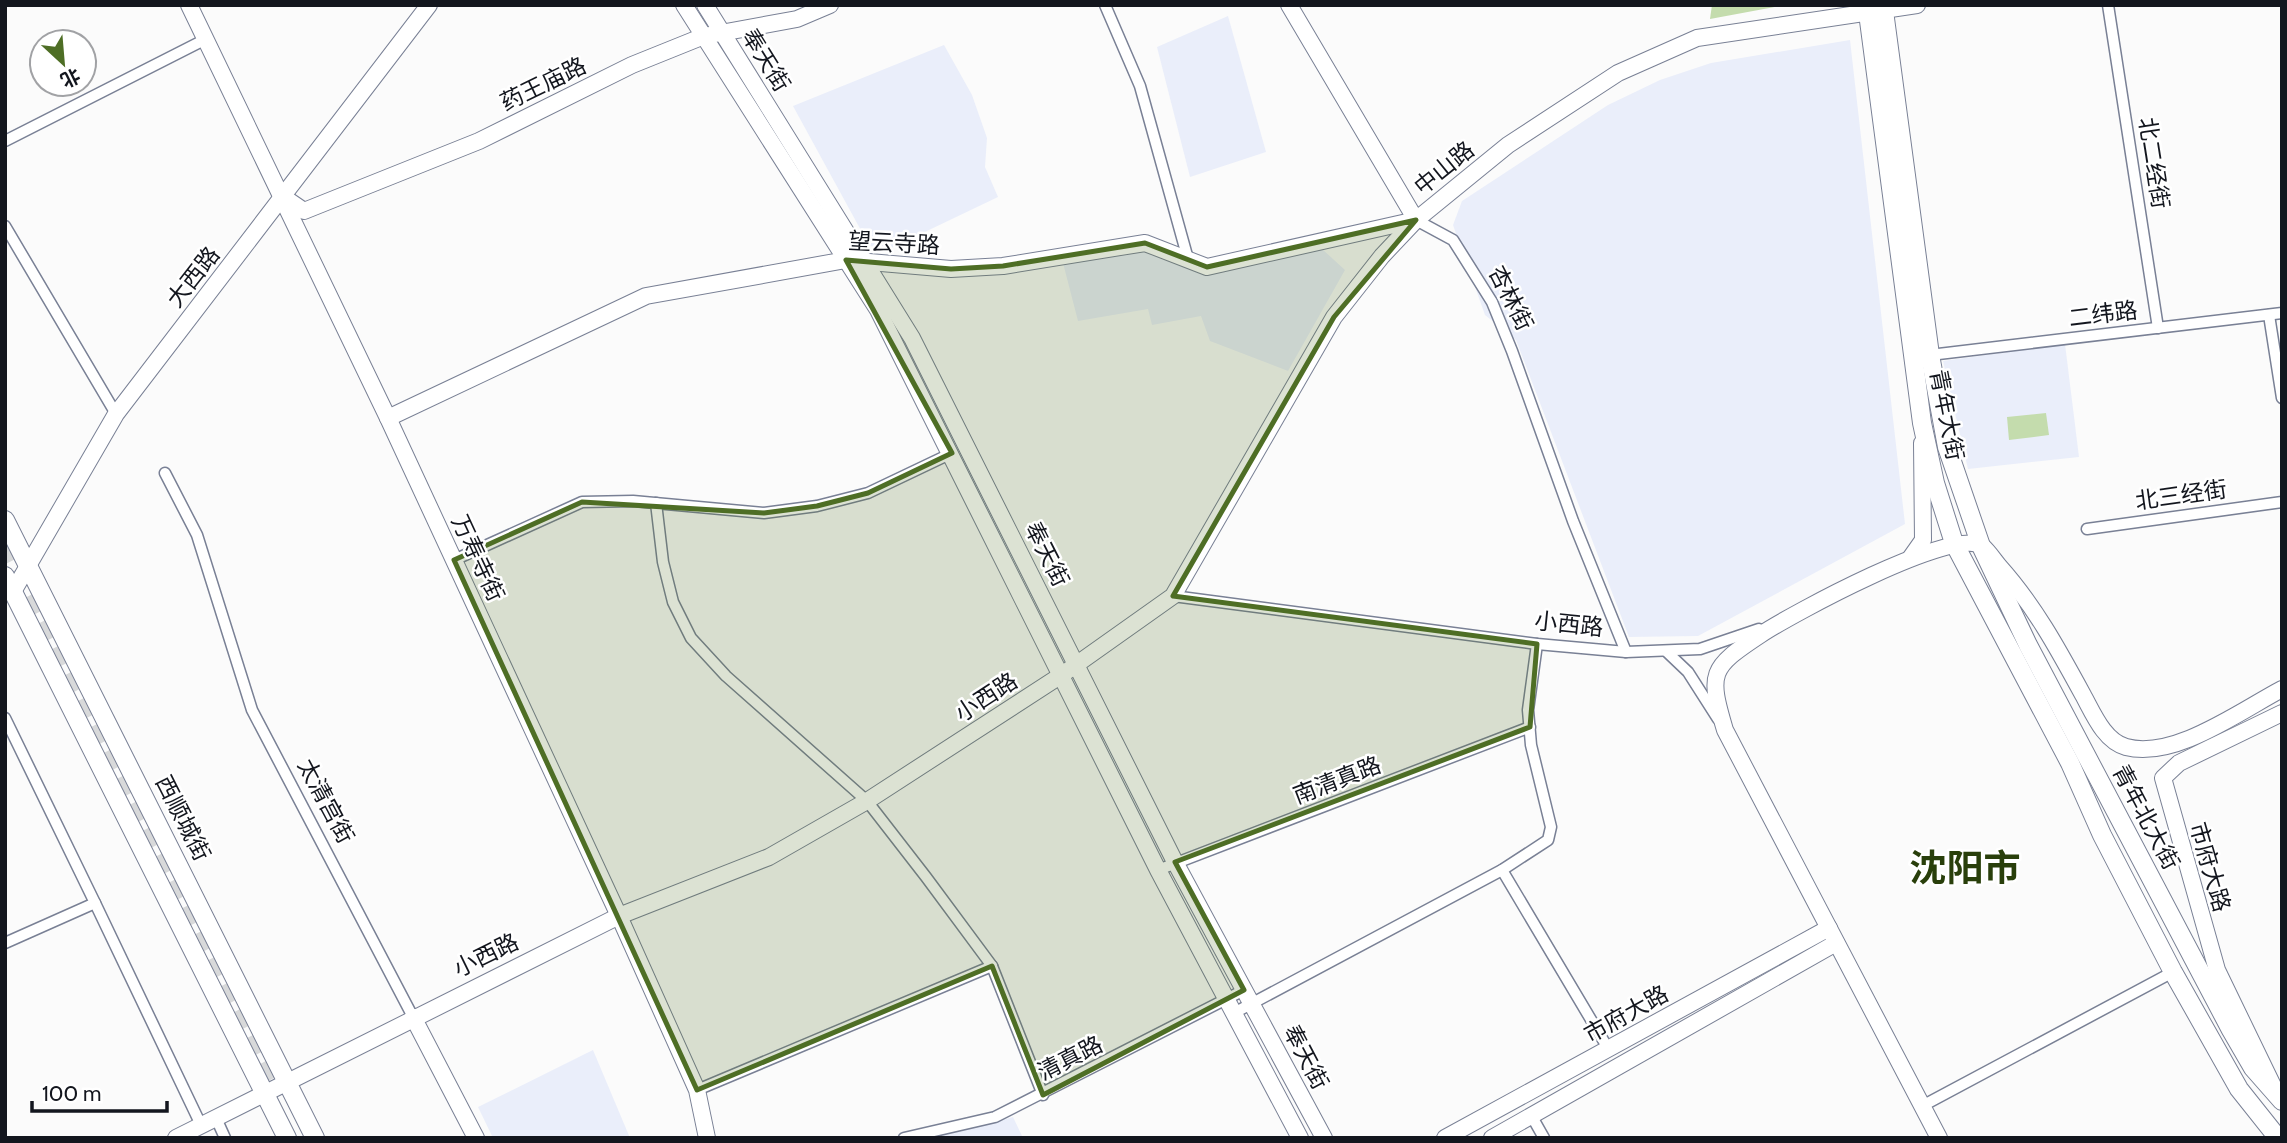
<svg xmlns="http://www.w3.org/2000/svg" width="2287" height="1143" viewBox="0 0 2287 1143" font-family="Cabin,'Noto Sans SC',sans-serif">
	<rect width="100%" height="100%" fill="#fbfbfb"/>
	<g fill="#eaeefa">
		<path d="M1228 16 1266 152 1190 177 1157 47Z"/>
		<path d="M1850 40 1905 524 1698 636 1629 637 1516 340 1485 315 1453 225 1462 201 1608 105 1660 80 1711 63Z"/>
		<path d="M944 45 972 95 987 138 985 167 998 197 883 252 869 245 793 106Z"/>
		<path d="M1145 247 1200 270 1321 248 1345 270 1288 371 1210 341 1201 316 1152 325 1148 309 1078 321 1063 263Z"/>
		<path d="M2065 344 2079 457 1968 469 1943 361Z"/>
		<path d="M593 1050 630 1138H493L478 1107Z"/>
		<path d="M1013 1117 1023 1138 937 1137 989 1124Z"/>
	</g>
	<g fill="#c4dcad">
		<path d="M1712 5H1786L1710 19Z"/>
		<path d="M2046 413 2049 435 2009 440 2007 417Z"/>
	</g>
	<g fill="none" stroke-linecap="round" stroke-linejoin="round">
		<path stroke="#d8d9da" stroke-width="19" stroke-dasharray="19 10" stroke-linecap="butt" d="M5 543 280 1087"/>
		<g stroke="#798095" stroke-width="13">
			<g id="street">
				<path d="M1105 5 1140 86 1188 259"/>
				<path d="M2108 5 2158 328"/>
				<path d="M5 141 206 39"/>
				<path d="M1416 220 1453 240 1492 302 1512 351 1573 521 1626 652"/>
				<path d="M5 226 116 414"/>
				<path d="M2269 315 2282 398"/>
				<path d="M1930 355 2282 313"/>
				<path d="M165 473 197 535 252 710 413 1017"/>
				<path d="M656 503 663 562 673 602 691 638 726 676 867 801 926 877 992 966 1043 1095"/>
				<path d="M2087 529 2282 502"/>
				<path d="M454 560 582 502 633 501 764 513 817 506 868 493 952 453"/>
				<path d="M1173 596 1537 644 1626 652 1700 649 1759 629"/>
				<path d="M1667 652 1688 672 1718 719"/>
				<path d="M5 718 95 903 5 943"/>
				<path d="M1158 870 1530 727"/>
				<path d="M1502 870 1609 1050"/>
				<path d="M95 903 201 1125"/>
				<path d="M1234 1013 1502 870 1548 840 1551 827 1531 745 1528 710 1537 644"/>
				<path d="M697 1090 992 966"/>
				<path d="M1924 1105 2173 972"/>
				<path d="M1531 1115 1544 1138"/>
				<path d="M216 1118 225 1138"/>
				<path d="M904 1138 995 1117 1244 990"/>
			</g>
		</g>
		<g stroke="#798095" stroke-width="18">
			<g id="secondary">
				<path d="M189 5 388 418 619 916 697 1090 707 1138"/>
				<path d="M684 5 878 310 1158 870 1300 1138"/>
				<path d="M705 5 912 338 1175 862 1324 1138"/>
				<path d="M285 198 304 211 479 141 632 65 704 36 797 19 830 5"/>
				<path d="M388 418 646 296 846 260 951 269 1003 266 1145 243 1207 267 1416 220 1289 5"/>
				<path d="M1911 557 1923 540 1922 443"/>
				<path d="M14 590 116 414 429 5"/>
				<path d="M413 1017 476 1138"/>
				<path d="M2275 1090 2217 970 2163 778 2179 763 2282 713"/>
				<path d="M176 1138 619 916 769 857 867 801 1063 674 1173 596 1334 317 1382 256 1416 220 1508 145 1618 73 1697 38 1917 5"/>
				<path d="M1445 1138 1829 928"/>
				<path d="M1492 1138 1836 943"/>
				<path d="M1939 1138 1725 730C1708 673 1710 668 1760 635 1790 615 1954 526 1982 546 1988 551 1994 560 1999 566 2034 605 2058 649 2083 695 2093 713 2104 741 2126 747 2174 760 2240 711 2282 689"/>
			</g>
		</g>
		<g stroke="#798095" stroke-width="20">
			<g id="primary">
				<path d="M1863 5 1868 13 1922 423 1935 483 1954 543 2070 763 2102 835 2173 972 2239 1089 2278 1138"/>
				<path d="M1880 5 1884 11 1930 355 1947 447 1981 546 2028 645 2231 1030 2253 1068 2282 1101"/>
				<path d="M5 520 315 1138"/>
				<path d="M5 576 287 1138"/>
			</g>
		</g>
		<use href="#street" stroke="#fff" stroke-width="10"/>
		<use href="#secondary" stroke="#fff" stroke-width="16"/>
		<use href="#primary" stroke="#fff" stroke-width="18"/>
	</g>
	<path fill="#4e6e25" fill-opacity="0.2" stroke="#4e6e25" stroke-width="5" stroke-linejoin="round" d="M1416 220 1334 317 1173 596 1537 644 1530 727 1175 862 1244 990 1043 1095 992 966 697 1090 454 560 582 502 764 513 817 506 868 493 952 453 846 260 951 269 1003 266 1145 243 1207 267Z"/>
	<g text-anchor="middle" stroke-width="5" stroke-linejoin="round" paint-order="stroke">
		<g font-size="23" fill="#13161e" stroke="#fff">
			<text transform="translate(766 60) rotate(58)" y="8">奉天街</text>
			<text transform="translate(543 84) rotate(-26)" y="8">药王庙路</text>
			<text transform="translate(2154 163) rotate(81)" y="8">北二经街</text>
			<text transform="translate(1444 168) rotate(-39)" y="8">中山路</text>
			<text transform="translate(894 243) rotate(3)" y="8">望云寺路</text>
			<text transform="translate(193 277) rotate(-52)" y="8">大西路</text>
			<text transform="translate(1511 298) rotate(63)" y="8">杏林街</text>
			<text transform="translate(2103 314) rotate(-7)" y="8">二纬路</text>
			<text transform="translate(1947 415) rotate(79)" y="8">青年大街</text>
			<text transform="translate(2181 495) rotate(-8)" y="8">北三经街</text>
			<text transform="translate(1047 554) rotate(63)" y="8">奉天街</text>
			<text transform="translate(478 558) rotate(65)" y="8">万寿寺街</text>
			<text transform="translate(1569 624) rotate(6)" y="8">小西路</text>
			<text transform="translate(986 697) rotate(-33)" y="8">小西路</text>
			<text transform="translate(1337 780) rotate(-21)" y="8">南清真路</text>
			<text transform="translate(326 801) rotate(62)" y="8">太清宫街</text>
			<text transform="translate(2146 817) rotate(62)" y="8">青年北大街</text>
			<text transform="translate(183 818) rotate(63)" y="8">西顺城街</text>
			<text transform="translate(2210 867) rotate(74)" y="8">市府大路</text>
			<text transform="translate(486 955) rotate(-26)" y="8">小西路</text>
			<text transform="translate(1626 1014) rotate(-29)" y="8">市府大路</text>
			<text transform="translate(1306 1057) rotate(62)" y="8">奉天街</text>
			<text transform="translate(1070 1058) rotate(-27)" y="8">清真路</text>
		</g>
		<g font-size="37" font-weight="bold" fill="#293f0b" stroke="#fff">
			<text x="1965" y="881">沈阳市</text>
		</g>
	</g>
	<rect width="2287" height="1143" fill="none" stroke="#13161e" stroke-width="14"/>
	<g transform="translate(63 63) rotate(154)"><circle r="33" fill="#ffffff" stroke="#a1a2a5" stroke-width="2"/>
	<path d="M0-5L12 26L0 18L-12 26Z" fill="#4e6e25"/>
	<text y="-10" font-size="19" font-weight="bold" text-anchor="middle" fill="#13161e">北</text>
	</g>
	<path d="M32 1101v10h135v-10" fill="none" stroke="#13161e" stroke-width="3.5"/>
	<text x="42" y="1101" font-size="21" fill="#13161e" stroke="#ffffff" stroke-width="5" paint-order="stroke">100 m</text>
</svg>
